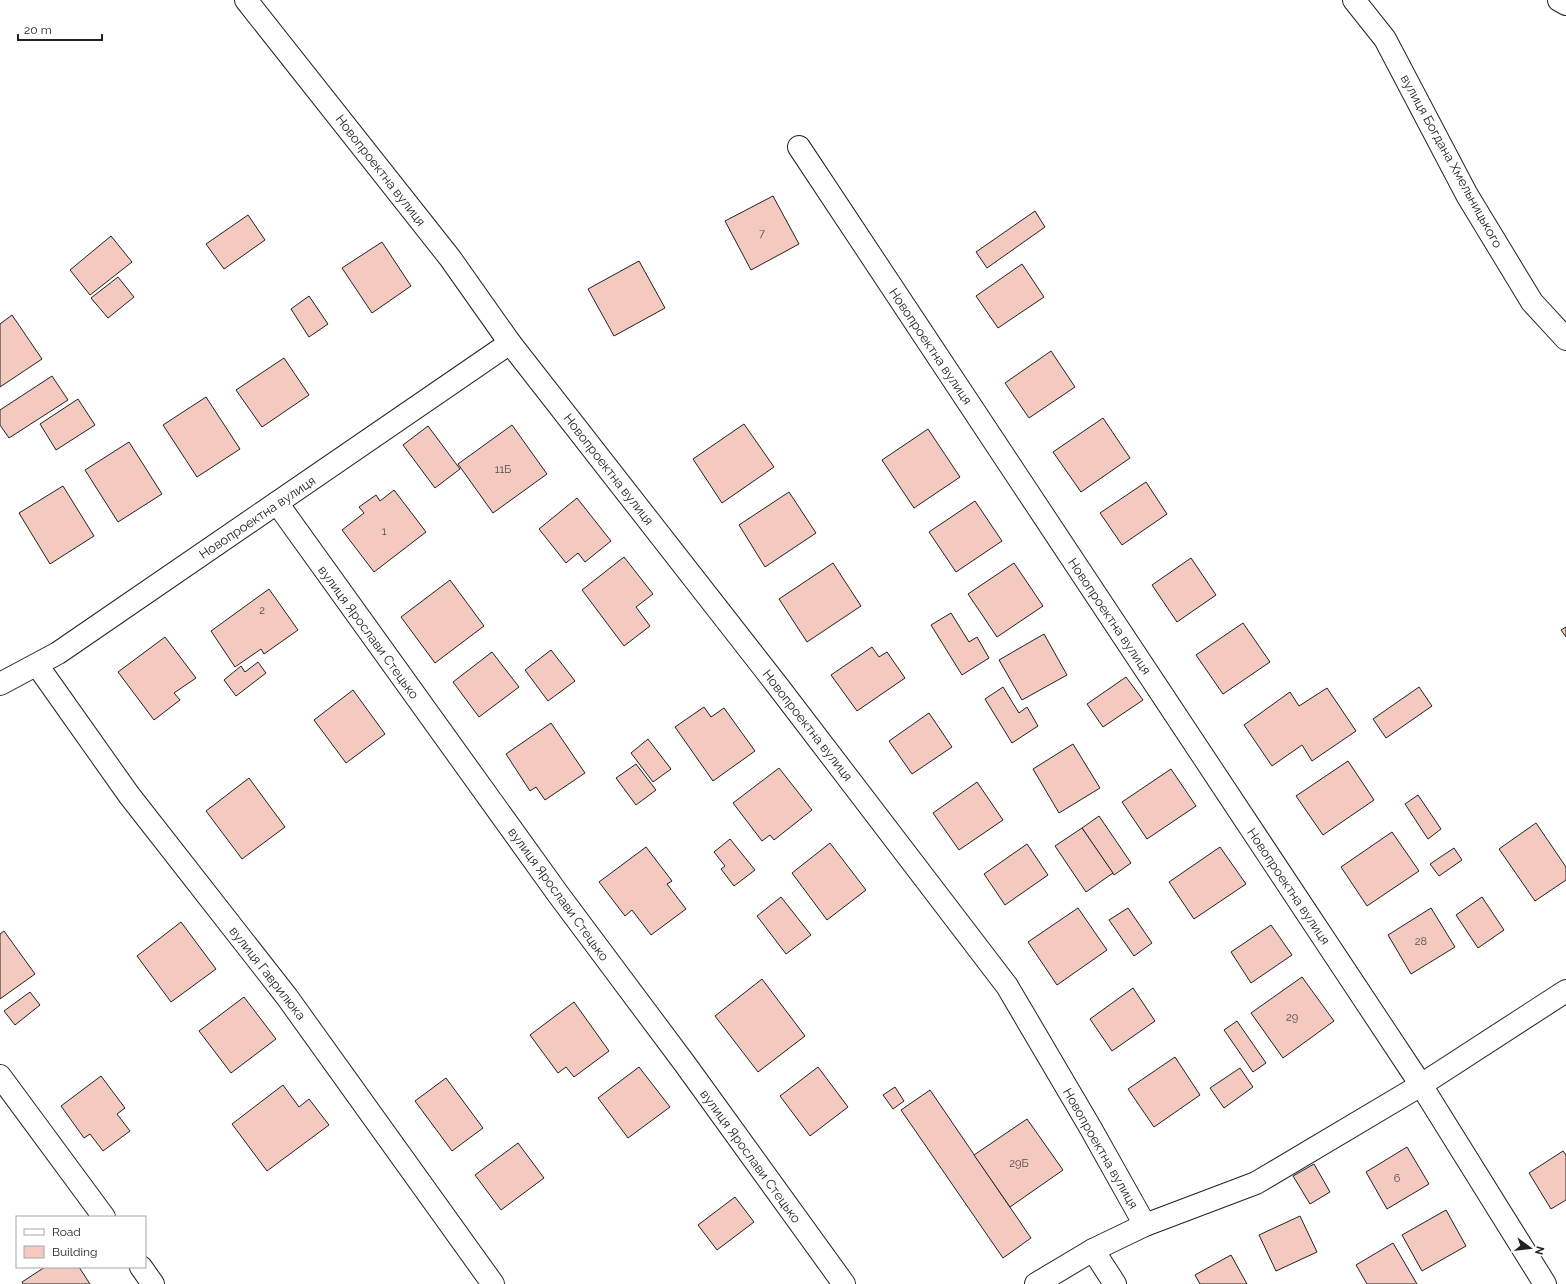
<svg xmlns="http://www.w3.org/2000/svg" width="1566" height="1284" viewBox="0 0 1566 1284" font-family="Raleway,sans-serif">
	<rect width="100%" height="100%" fill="#fff"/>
	<g fill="#f3c9c0" stroke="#222">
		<path d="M773 196 799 244 751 270 725 221Z"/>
		<path d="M1035 211 1045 227 987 268 976 252Z"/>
		<path d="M248 215 265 240 224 269 206 244Z"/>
		<path d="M111 236 132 262 90 295 70 270Z"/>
		<path d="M382 242 411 286 372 313 342 268Z"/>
		<path d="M639 261 665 308 614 336 588 289Z"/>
		<path d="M1022 264 1044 297 998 328 976 296Z"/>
		<path d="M118 277 134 297 108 318 91 298Z"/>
		<path d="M309 296 328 324 309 337 291 309Z"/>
		<path d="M12 315 42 359 0 387V324Z"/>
		<path d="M1051 351 1075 387 1029 418 1005 383Z"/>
		<path d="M284 358 309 395 262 427 236 390Z"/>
		<path d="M52 376 68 400 9 438 0 425V410Z"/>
		<path d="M206 397 240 449 197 477 163 425Z"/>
		<path d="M78 399 95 425 56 450 40 424Z"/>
		<path d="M1103 418 1130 458 1081 492 1053 452Z"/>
		<path d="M744 424 774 467 722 503 693 459Z"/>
		<path d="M512 425 547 474 493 513 458 464Z"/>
		<path d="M428 426 460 469 435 488 403 445Z"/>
		<path d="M928 429 960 477 914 508 882 460Z"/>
		<path d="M129 442 162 494 118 522 85 470Z"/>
		<path d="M1146 482 1167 514 1122 545 1100 513Z"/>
		<path d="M63 486 94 536 50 564 19 513Z"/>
		<path d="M394 490 426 532 374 572 342 530 364 513 359 507 376 495 380 501Z"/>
		<path d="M789 492 816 533 765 567 739 525Z"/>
		<path d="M577 498 611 541 585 562 578 553 566 563 539 529Z"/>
		<path d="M975 501 1002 541 956 572 929 532Z"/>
		<path d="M624 557 653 594 636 607 650 626 624 646 582 590Z"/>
		<path d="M1191 558 1216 595 1177 622 1152 585Z"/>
		<path d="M833 563 861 606 807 642 779 599Z"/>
		<path d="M1014 563 1043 606 997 637 968 594Z"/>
		<path d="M450 580 484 626 435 663 401 617Z"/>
		<path d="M269 589 298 630 264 654 261 649 235 667 211 631Z"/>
		<path d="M951 613 969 642 977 637 989 658 962 675 931 625Z"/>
		<path d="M1243 623 1270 662 1223 694 1196 655Z"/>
		<path d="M1566 627V637L1561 630Z"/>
		<path d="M1044 634 1067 675 1022 700 999 660Z"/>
		<path d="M165 637 196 678 174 693 180 700 154 720 118 672Z"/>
		<path d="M872 647 879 657 887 652 905 678 857 711 831 675Z"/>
		<path d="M551 650 575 681 548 701 525 670Z"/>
		<path d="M492 652 519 687 479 717 453 682Z"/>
		<path d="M258 662 266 673 236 696 224 680 241 666 245 672Z"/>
		<path d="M1126 677 1143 700 1103 727 1087 704Z"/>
		<path d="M1003 687 1019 713 1027 707 1038 726 1012 743 985 699Z"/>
		<path d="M1419 687 1432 706 1386 738 1373 719Z"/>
		<path d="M1327 688 1356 731 1312 761 1302 745 1272 766 1244 725 1290 692 1299 706Z"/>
		<path d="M353 690 385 734 346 763 314 720Z"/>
		<path d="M704 707 711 717 724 708 755 751 713 781 675 727Z"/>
		<path d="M929 713 952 747 912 774 889 741Z"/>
		<path d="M551 723 585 773 545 800 536 787 530 791 506 754Z"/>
		<path d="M648 739 671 769 653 782 631 753Z"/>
		<path d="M1073 744 1100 788 1059 813 1033 769Z"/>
		<path d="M1348 761 1374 800 1323 835 1296 796Z"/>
		<path d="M636 764 656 790 636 805 616 778Z"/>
		<path d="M779 768 812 810 774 840 770 835 762 841 733 803Z"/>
		<path d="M1171 769 1196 806 1147 839 1122 802Z"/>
		<path d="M249 778 285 827 242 859 206 811Z"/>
		<path d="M977 782 1003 820 959 850 933 813Z"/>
		<path d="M1418 795 1441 829 1428 839 1405 804Z"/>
		<path d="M1099 816 1131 863 1114 875 1082 828Z"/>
		<path d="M1536 823 1566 867V880L1535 901 1499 849Z"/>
		<path d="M1082 828 1113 873 1086 892 1055 846Z"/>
		<path d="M1392 832 1419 871 1367 906 1341 867Z"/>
		<path d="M730 839 755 870 734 886 721 869 725 866 714 852Z"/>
		<path d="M830 843 866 890 827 920 792 873Z"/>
		<path d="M1027 844 1048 875 1005 905 984 874Z"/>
		<path d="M646 847 672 881 667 884 686 909 651 935 632 910 625 916 599 882Z"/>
		<path d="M1220 847 1246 884 1194 919 1169 882Z"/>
		<path d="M1454 848 1462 860 1439 876 1430 864Z"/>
		<path d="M781 897 811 935 786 954 757 916Z"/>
		<path d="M1482 897 1504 930 1478 948 1456 915Z"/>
		<path d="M1078 908 1107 950 1057 985 1028 942Z"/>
		<path d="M1128 908 1152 943 1134 956 1109 920Z"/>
		<path d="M1431 908 1455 947 1411 974 1388 935Z"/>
		<path d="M181 922 216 969 171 1002 137 956Z"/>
		<path d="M1271 925 1292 955 1251 983 1231 952Z"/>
		<path d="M4 931 35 974 0 999V934Z"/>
		<path d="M1302 977 1334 1021 1283 1058 1251 1013Z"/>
		<path d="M762 979 805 1036 758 1072 715 1016Z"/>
		<path d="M1133 988 1155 1021 1112 1051 1090 1019Z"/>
		<path d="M30 992 40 1005 15 1025 4 1011Z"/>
		<path d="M244 997 276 1039 231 1073 199 1031Z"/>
		<path d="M574 1002 609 1051 574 1077 566 1067 558 1073 530 1035Z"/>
		<path d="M1237 1021 1266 1063 1253 1072 1224 1030Z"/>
		<path d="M1175 1057 1200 1095 1154 1127 1128 1089Z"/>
		<path d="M639 1067 670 1107 628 1138 598 1098Z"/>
		<path d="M818 1067 848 1107 810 1136 780 1096Z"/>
		<path d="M1240 1068 1253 1087 1224 1108 1210 1088Z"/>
		<path d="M101 1076 125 1108 117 1114 130 1131 103 1151 90 1134 84 1138 61 1106Z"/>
		<path d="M446 1078 483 1128 452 1151 415 1101Z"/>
		<path d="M283 1085 299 1107 309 1099 329 1125 267 1171 232 1124Z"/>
		<path d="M895 1087 904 1101 893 1109 883 1095Z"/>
		<path d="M930 1090 1031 1238 1003 1258 901 1110Z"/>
		<path d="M1027 1119 1063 1170 1010 1207 974 1155Z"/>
		<path d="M518 1143 544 1178 501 1210 475 1175Z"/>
		<path d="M1407 1147 1429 1184 1387 1209 1366 1172Z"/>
		<path d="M1563 1151 1566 1155V1200L1551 1209 1529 1173Z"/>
		<path d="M1314 1164 1330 1192 1310 1204 1293 1176Z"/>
		<path d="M735 1197 754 1222 717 1250 698 1225Z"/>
		<path d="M1446 1210 1466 1246 1422 1271 1402 1235Z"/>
		<path d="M1300 1216 1317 1252 1276 1271 1259 1235Z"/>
		<path d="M1393 1243 1417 1284H1367L1356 1265Z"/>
		<path d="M1231 1255 1247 1284H1200L1195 1275Z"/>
		<path d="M45 1267H79L90 1284H23L22 1282Z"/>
	</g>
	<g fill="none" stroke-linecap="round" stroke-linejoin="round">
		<g stroke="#222" stroke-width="24">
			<g id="street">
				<path d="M246 0 450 258 510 343 777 685 1007 986 1090 1127 1145 1225"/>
				<path d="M1354 0 1385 39 1467 195 1532 302 1566 339"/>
				<path d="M799 147 1421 1085 1545 1284"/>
				<path d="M277 503 558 894 685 1064 844 1284"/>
				<path d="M37 665 129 795 287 997 493 1284"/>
				<path d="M0 684 58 653 510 343"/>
				<path d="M0 1076 104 1217"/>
				<path d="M1093 1250 1115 1284"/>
				<path d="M141 1267 153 1284"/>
				<path d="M1036 1284 1093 1250 1145 1225 1256 1183 1421 1085 1566 991"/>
			</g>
		</g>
		<g stroke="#222" stroke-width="24">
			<path id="primary" d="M1559 0 1566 4"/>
		</g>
		<use href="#street" stroke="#fff" stroke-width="22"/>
		<use href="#primary" stroke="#fff" stroke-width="22"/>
	</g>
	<g text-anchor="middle" stroke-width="3" stroke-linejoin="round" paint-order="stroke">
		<g font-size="11" fill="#564c4a">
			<text x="762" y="237">7</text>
			<text x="503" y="473">11Б</text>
			<text x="384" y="535">1</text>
			<text x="262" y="614">2</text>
			<text x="1421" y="945">28</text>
			<text x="1292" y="1021">29</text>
			<text x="1019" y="1167">29Б</text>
			<text x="1397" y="1182">6</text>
		</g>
		<g font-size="13" fill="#222" stroke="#fff">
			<text transform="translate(1452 161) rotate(61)" y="5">вулиця Богдана Хмельницького</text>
			<text transform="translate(381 170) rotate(52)" y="5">Новопроектна вулиця</text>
			<text transform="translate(931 346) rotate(56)" y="5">Новопроектна вулиця</text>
			<text transform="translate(609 469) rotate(52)" y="5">Новопроектна вулиця</text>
			<text transform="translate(257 517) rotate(-34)" y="5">Новопроектна вулиця</text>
			<text transform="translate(1110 616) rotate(56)" y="5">Новопроектна вулиця</text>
			<text transform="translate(369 632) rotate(54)" y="5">вулиця Ярослави Стецько</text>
			<text transform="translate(808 725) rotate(52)" y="5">Новопроектна вулиця</text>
			<text transform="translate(1289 886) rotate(56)" y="5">Новопроектна вулиця</text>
			<text transform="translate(559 894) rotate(54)" y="5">вулиця Ярослави Стецько</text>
			<text transform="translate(268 973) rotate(52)" y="5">вулиця Гаврилюка</text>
			<text transform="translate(1101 1148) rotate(60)" y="5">Новопроектна вулиця</text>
			<text transform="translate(751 1156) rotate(54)" y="5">вулиця Ярослави Стецько</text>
		</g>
	</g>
	<rect x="16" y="1216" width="130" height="52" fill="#ffffff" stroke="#a7a7a7"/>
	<rect x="24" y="1229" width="20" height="6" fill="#ffffff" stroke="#a7a7a7"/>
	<text x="52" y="1236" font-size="12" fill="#222222">Road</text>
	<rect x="24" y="1246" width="20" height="12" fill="#f3c9c0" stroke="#a7a7a7"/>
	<text x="52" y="1256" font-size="12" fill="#222222">Building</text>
	<g transform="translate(1530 1248) rotate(105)" stroke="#ffffff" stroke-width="3" paint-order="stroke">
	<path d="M0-3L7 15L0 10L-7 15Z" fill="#222222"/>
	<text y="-6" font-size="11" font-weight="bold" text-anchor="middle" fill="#222222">N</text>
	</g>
	<path d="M18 34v6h84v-6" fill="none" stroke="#222222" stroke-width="2"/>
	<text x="24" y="34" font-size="12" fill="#222222" stroke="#ffffff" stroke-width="3" paint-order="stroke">20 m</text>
</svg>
